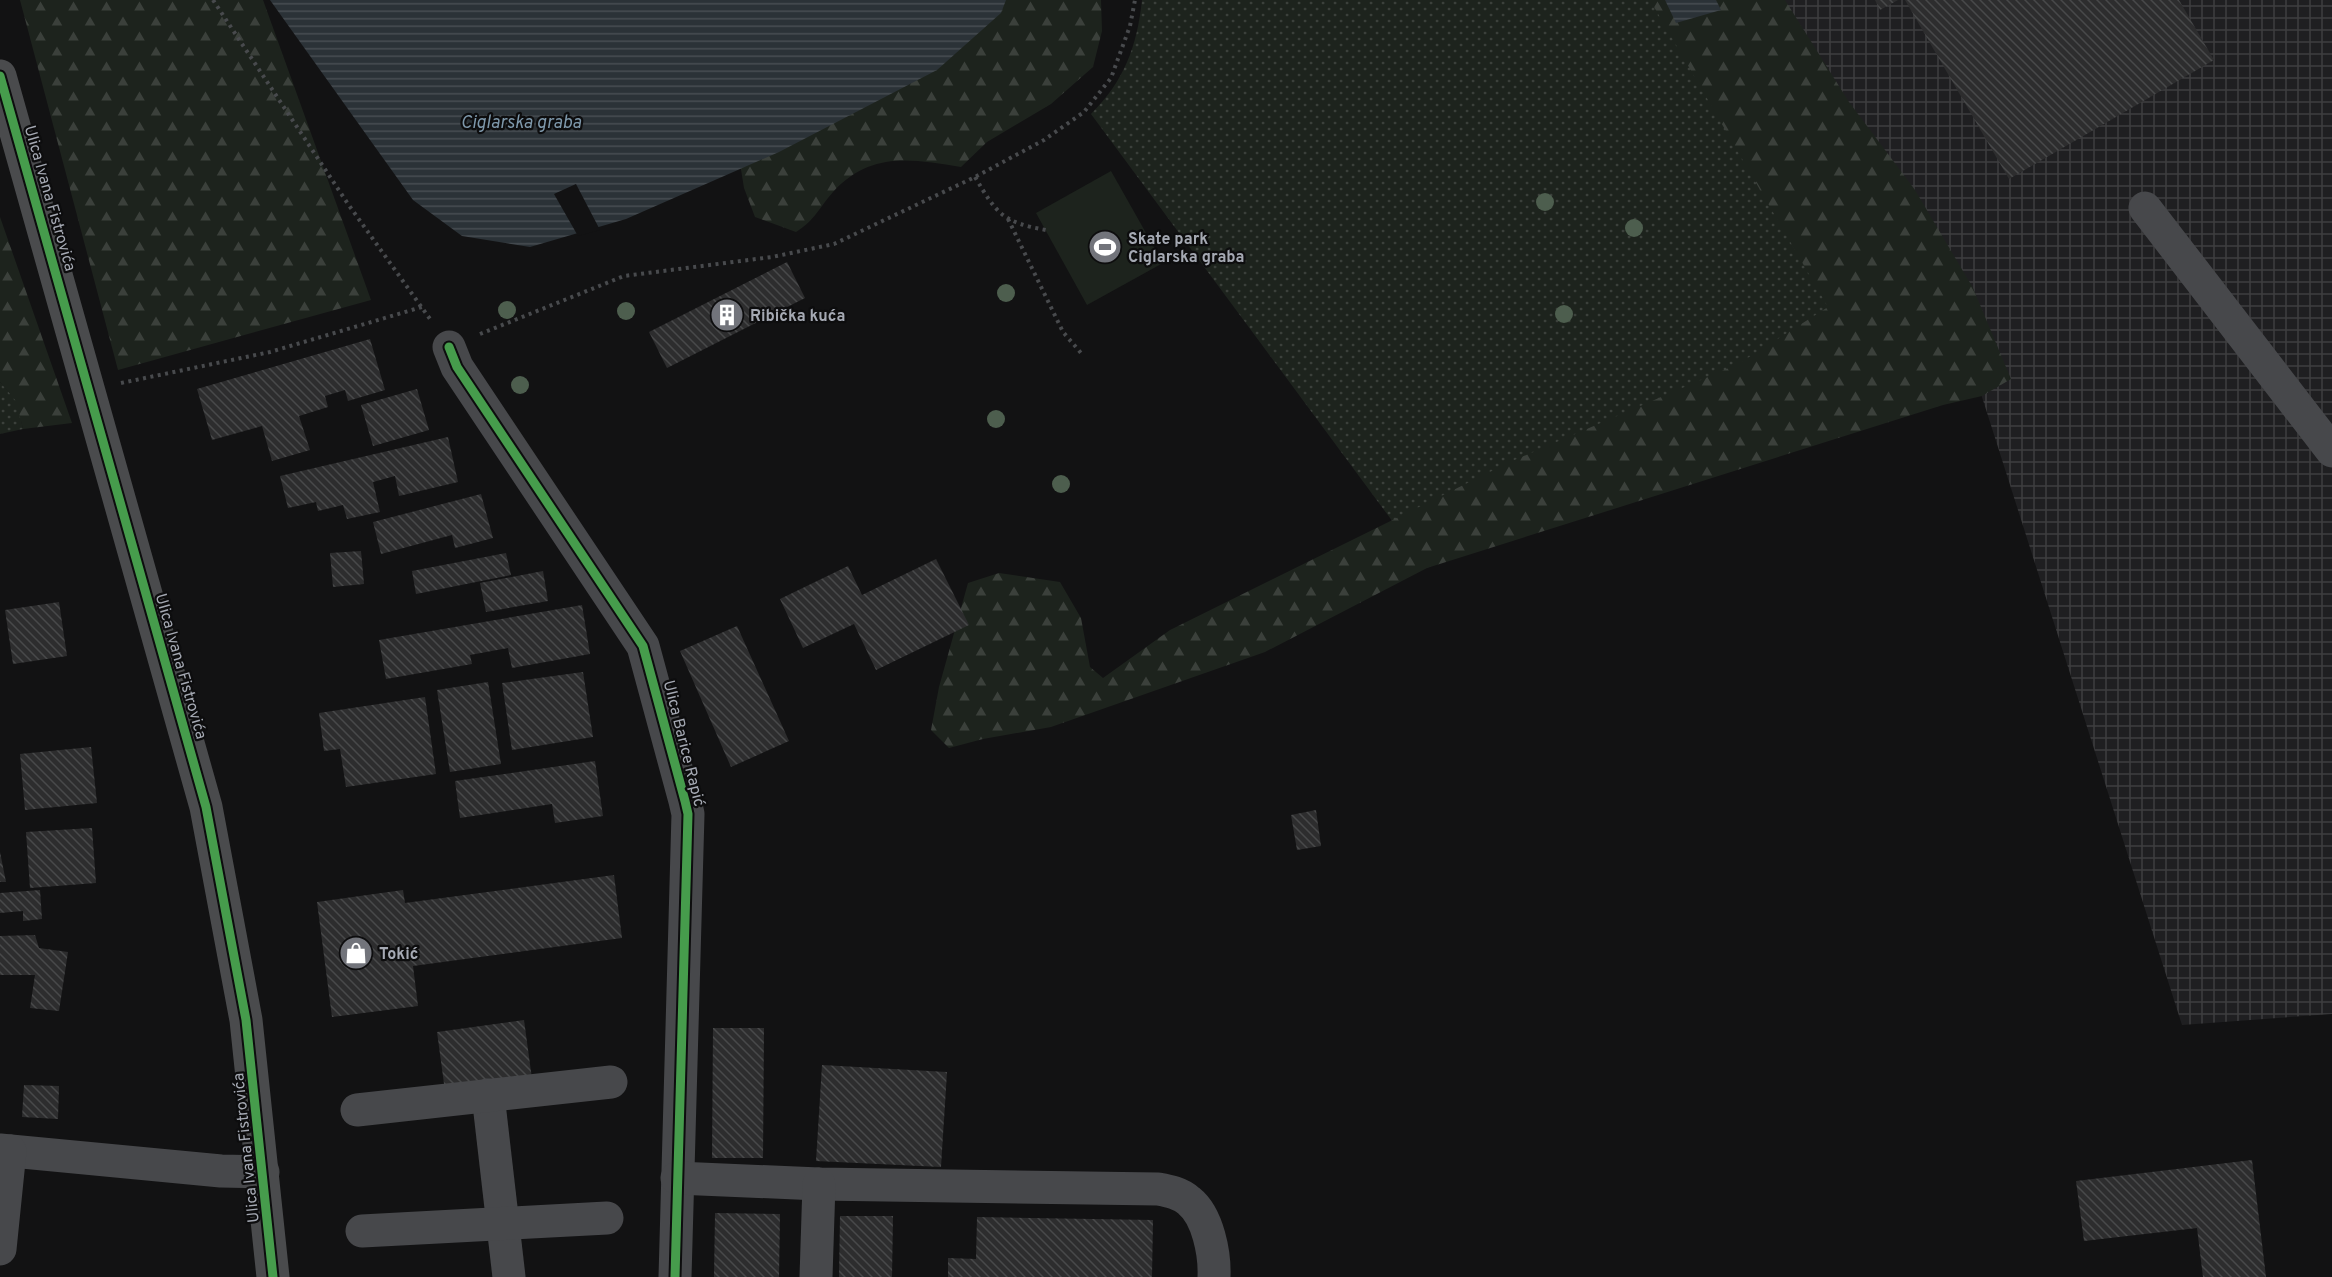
<svg xmlns="http://www.w3.org/2000/svg" width="2332" height="1277" viewBox="0 0 2332 1277" font-family="Overpass,sans-serif">
	<defs>
		<pattern id="industrial-grid" width="8" height="8" patternUnits="userSpaceOnUse" patternTransform="scale(1.5)"><rect width="8" height="8" fill="#1f1f21"/><path d="M0 4h8M4 0v8" fill="none" stroke="#3d3d3f"/></pattern>
		<pattern id="grass-dots" width="8" height="8" patternUnits="userSpaceOnUse" patternTransform="scale(1.5)"><rect width="8" height="8" fill="#1d231d"/><path d="M2 2h.1M6 6h.1" fill="none" stroke="#3b403b" stroke-width="1.8" stroke-linecap="round"/></pattern>
		<pattern id="forest-firs" width="22" height="20" patternUnits="userSpaceOnUse" patternTransform="scale(1.5)"><rect width="22" height="20" fill="#1d231d"/><path d="M5 1l3.5 6h-7zM16 11l3.5 6h-7z" fill="#3b403b"/></pattern>
		<pattern id="water-rules" width="6" height="5" patternUnits="userSpaceOnUse" patternTransform="scale(1.5)"><rect width="6" height="5" fill="#2b3237"/><path d="M0 2.5h6" fill="none" stroke="#474d52"/></pattern>
		<pattern id="building-back-hatch" width="6" height="6" patternUnits="userSpaceOnUse" patternTransform="scale(1.5)"><rect width="6" height="6" fill="#2d2d2e"/><path d="M-1 5l2 2M0 0l6 6M5-1l2 2" fill="none" stroke="#48494a"/></pattern>
	</defs>
	<rect width="100%" height="100%" fill="#121213"/>
	<path fill="url(#industrial-grid)" d="M1770 0H2332V1014L2182 1025 1961 331Z"/>
	<g fill="url(#grass-dots)">
		<path d="M1142 0H1665L1902 342 1427 568 1091 114C1124 81 1137 47 1142 0Z"/>
		<path d="M0 382 17 401 23 429 0 434Z"/>
	</g>
	<g fill="url(#forest-firs)">
		<path d="M20 0H263L371 300 118 370Z"/>
		<path d="M960 0H1101L1102 31 1093 67 1051 104 987 142 961 167C911 159 871 151 833 192 819 208 815 220 796 232L755 217 744 188 740 163Z"/>
		<path d="M1650 0H1785L1849 102 1915 190 1973 288 2011 379 1982 396 1943 405 1427 568 1265 652 1051 727 983 739 949 748 931 730 939 687 968 583 999 573 1060 582 1081 618 1090 667 1103 678 1170 630 1510 462 1738 364 1828 307Z"/>
		<path d="M0 217 72 423 23 429 16 401 0 382Z"/>
	</g>
	<path fill="#1d231d" d="M1111 171 1163 263 1087 305 1036 213Z"/>
	<g fill="url(#water-rules)">
		<path d="M270 0H1006L1001 13 937 70 779 152 626 219 530 247 462 236 413 200Z"/>
		<path d="M1665 0H1716L1721 10 1676 23Z"/>
	</g>
	<path fill="#121213" d="M576 184 600 230 578 236 554 194Z"/>
	<g fill="url(#building-back-hatch)">
		<path d="M1875 0H1898L1880 10Z"/>
		<path d="M1905 0H2179L2214 60 2009 179Z"/>
		<path d="M787 262 805 298 667 368 649 332Z"/>
		<path d="M370 339 385 390 348 401 345 390 325 396 328 407 299 416 310 450 272 461 262 426 212 440 197 389Z"/>
		<path d="M417 389 429 430 373 446 361 405Z"/>
		<path d="M448 437 458 482 399 496 395 476 373 482 380 512 347 519 343 505 318 511 316 502 288 508 280 476Z"/>
		<path d="M481 494 493 538 455 548 452 535 381 554 373 522Z"/>
		<path d="M361 551 364 584 333 587 330 553Z"/>
		<path d="M506 553 511 575 416 594 412 571Z"/>
		<path d="M936 559 969 625 876 670 854 624 803 648 780 599 848 566 862 595Z"/>
		<path d="M543 571 548 601 486 612 480 583Z"/>
		<path d="M59 602 67 656 13 664 5 610Z"/>
		<path d="M582 605 590 654 512 668 508 648 470 655 472 664 386 679 379 640Z"/>
		<path d="M737 626 789 741 731 767 680 651Z"/>
		<path d="M583 672 593 737 512 750 502 683Z"/>
		<path d="M488 682 501 764 450 772 437 690Z"/>
		<path d="M425 697 436 774 346 787 340 749 324 751 319 713Z"/>
		<path d="M91 747 97 803 25 810 20 754Z"/>
		<path d="M595 761 603 816 555 823 552 804 460 818 455 781Z"/>
		<path d="M1316 810 1321 846 1297 850 1291 815Z"/>
		<path d="M92 828 96 883 30 888 26 832Z"/>
		<path d="M0 852 6 882H0Z"/>
		<path d="M614 875 622 938 413 966 418 1006 332 1017 317 902 403 890 405 903Z"/>
		<path d="M40 890 42 919 23 921V911L0 913V893Z"/>
		<path d="M35 935 39 948 68 952 59 1011 30 1008 35 975H0V936Z"/>
		<path d="M524 1020 532 1079 445 1091 437 1032Z"/>
		<path d="M713 1028H764L763 1158H712Z"/>
		<path d="M822 1065 947 1072 941 1167 816 1161Z"/>
		<path d="M24 1085 59 1086 58 1119 22 1117Z"/>
		<path d="M2252 1160 2266 1277H2203L2197 1228 2084 1241 2076 1181Z"/>
		<path d="M715 1213 780 1214 779 1277H714Z"/>
		<path d="M840 1216H893L892 1277H839Z"/>
		<path d="M977 1217 1153 1220 1152 1277H948V1258L976 1259Z"/>
	</g>
	<g fill="none" stroke-linecap="round" stroke-linejoin="round">
		<g stroke="#484a4d" stroke-width="4" stroke-dasharray="3 4.5" stroke-linecap="butt">
			<path d="M213 0 348 204 430 319"/>
			<path d="M975 177C997 214 1002 222 1046 230"/>
			<path d="M1008 219 1063 332 1081 353"/>
			<path d="M480 334 624 276 772 257 834 244 975 177 1044 140 1084 112 1111 78 1130 26 1135 0"/>
			<path d="M121 383 270 352 422 307"/>
		</g>
		<g stroke="#47484b" stroke-width="33">
			<path d="M2145 208 2332 451"/>
			<path d="M449 347 457 367 643 646 685 801 688 814 675 1277"/>
			<path d="M488 1095 509 1277"/>
			<path d="M357 1110 611 1082"/>
			<path d="M0 1150 221 1171 263 1172"/>
			<path d="M677 1178 819 1184 1158 1189C1169 1191 1180 1193 1189 1201 1208 1216 1215 1254 1214 1277"/>
			<path d="M362 1231 607 1218"/>
			<path d="M0 1249 10 1151"/>
			<path d="M816 1277 819 1184"/>
		</g>
		<path stroke="#4a4b4d" stroke-width="33" d="M0 76 206 807 246 1020 273 1277"/>
		<g stroke="#0d0d0e" stroke-width="13">
			<g id="cycleway">
				<path d="M0 76 206 807 246 1020 273 1277"/>
				<path d="M449 347 457 367 643 646 685 801 688 814 675 1277"/>
			</g>
		</g>
		<use href="#cycleway" stroke="#469c4c" stroke-width="9"/>
	</g>
	<g fill="#4d5e4e">
		<circle cx="1545" cy="202" r="9"/>
		<circle cx="1634" cy="228" r="9"/>
		<circle cx="1006" cy="293" r="9"/>
		<circle cx="507" cy="310" r="9"/>
		<circle cx="626" cy="311" r="9"/>
		<circle cx="1564" cy="314" r="9"/>
		<circle cx="520" cy="385" r="9"/>
		<circle cx="996" cy="419" r="9"/>
		<circle cx="1061" cy="484" r="9"/>
	</g>
	<defs>
		<g id="stadium-disc" transform="scale(1.725)"><circle r="9.5" fill="#72747b" stroke="#0d0d0e"/><path d="M0-5a6.5 5 0 1 0 0 10a6.5 5 0 1 0 0-10ZM-3.5-1.8h7v3.6h-7Z" fill="#fff"/></g>
		<g id="building-disc" transform="scale(1.725)"><circle r="9.5" fill="#72747b" stroke="#0d0d0e"/><path d="M-4-6H4V6H1V3H-1V6H-4ZM-2.5-4.3h1.7v1.8h-1.7ZM.8-4.3h1.7v1.8H.8ZM-2.5-1h1.7V.8h-1.7ZM.8-1h1.7V.8H.8Z" fill="#fff"/></g>
		<g id="shop-disc" transform="scale(1.725)"><circle r="9.5" fill="#72747b" stroke="#0d0d0e"/><path d="M-5-2.5h2.3a2.7 3.5 0 0 1 5.4 0H5L5.5 6h-11ZM-1.5-2.5h3a1.5 2.3 0 0 0-3 0Z" fill="#fff"/></g>
	</defs>
	<g fill-rule="evenodd">
		<use href="#stadium-disc" x="1105" y="247"/>
		<use href="#building-disc" x="727" y="315"/>
		<use href="#shop-disc" x="356" y="953"/>
	</g>
	<g text-anchor="middle" stroke-width="4.5" stroke-linejoin="round" paint-order="stroke">
		<g font-size="16" fill="#a5a9b3" stroke="#0d0d0e">
			<text transform="translate(51 198) rotate(74)" y="6">Ulica Ivana Fistrovića</text>
			<text transform="translate(182 666) rotate(74)" y="6">Ulica Ivana Fistrovića</text>
			<text transform="translate(685 743) rotate(76)" y="6">Ulica Barice Rapić</text>
			<text transform="translate(245 1148) rotate(-96)" y="6">Ulica Ivana Fistrovića</text>
		</g>
		<g font-size="16" font-weight="bold" fill="#a5a9b3" stroke="#0d0d0e" text-anchor="start">
			<text x="1128" y="244">Skate park<tspan x="1128" dy="18">Ciglarska graba</tspan></text>
			<text x="750" y="321">Ribička kuća</text>
			<text x="379" y="959">Tokić</text>
		</g>
		<g font-size="18" font-style="italic" fill="#7e98ab" stroke="#0d0d0e">
			<text x="521" y="128">Ciglarska graba</text>
		</g>
	</g>
</svg>
